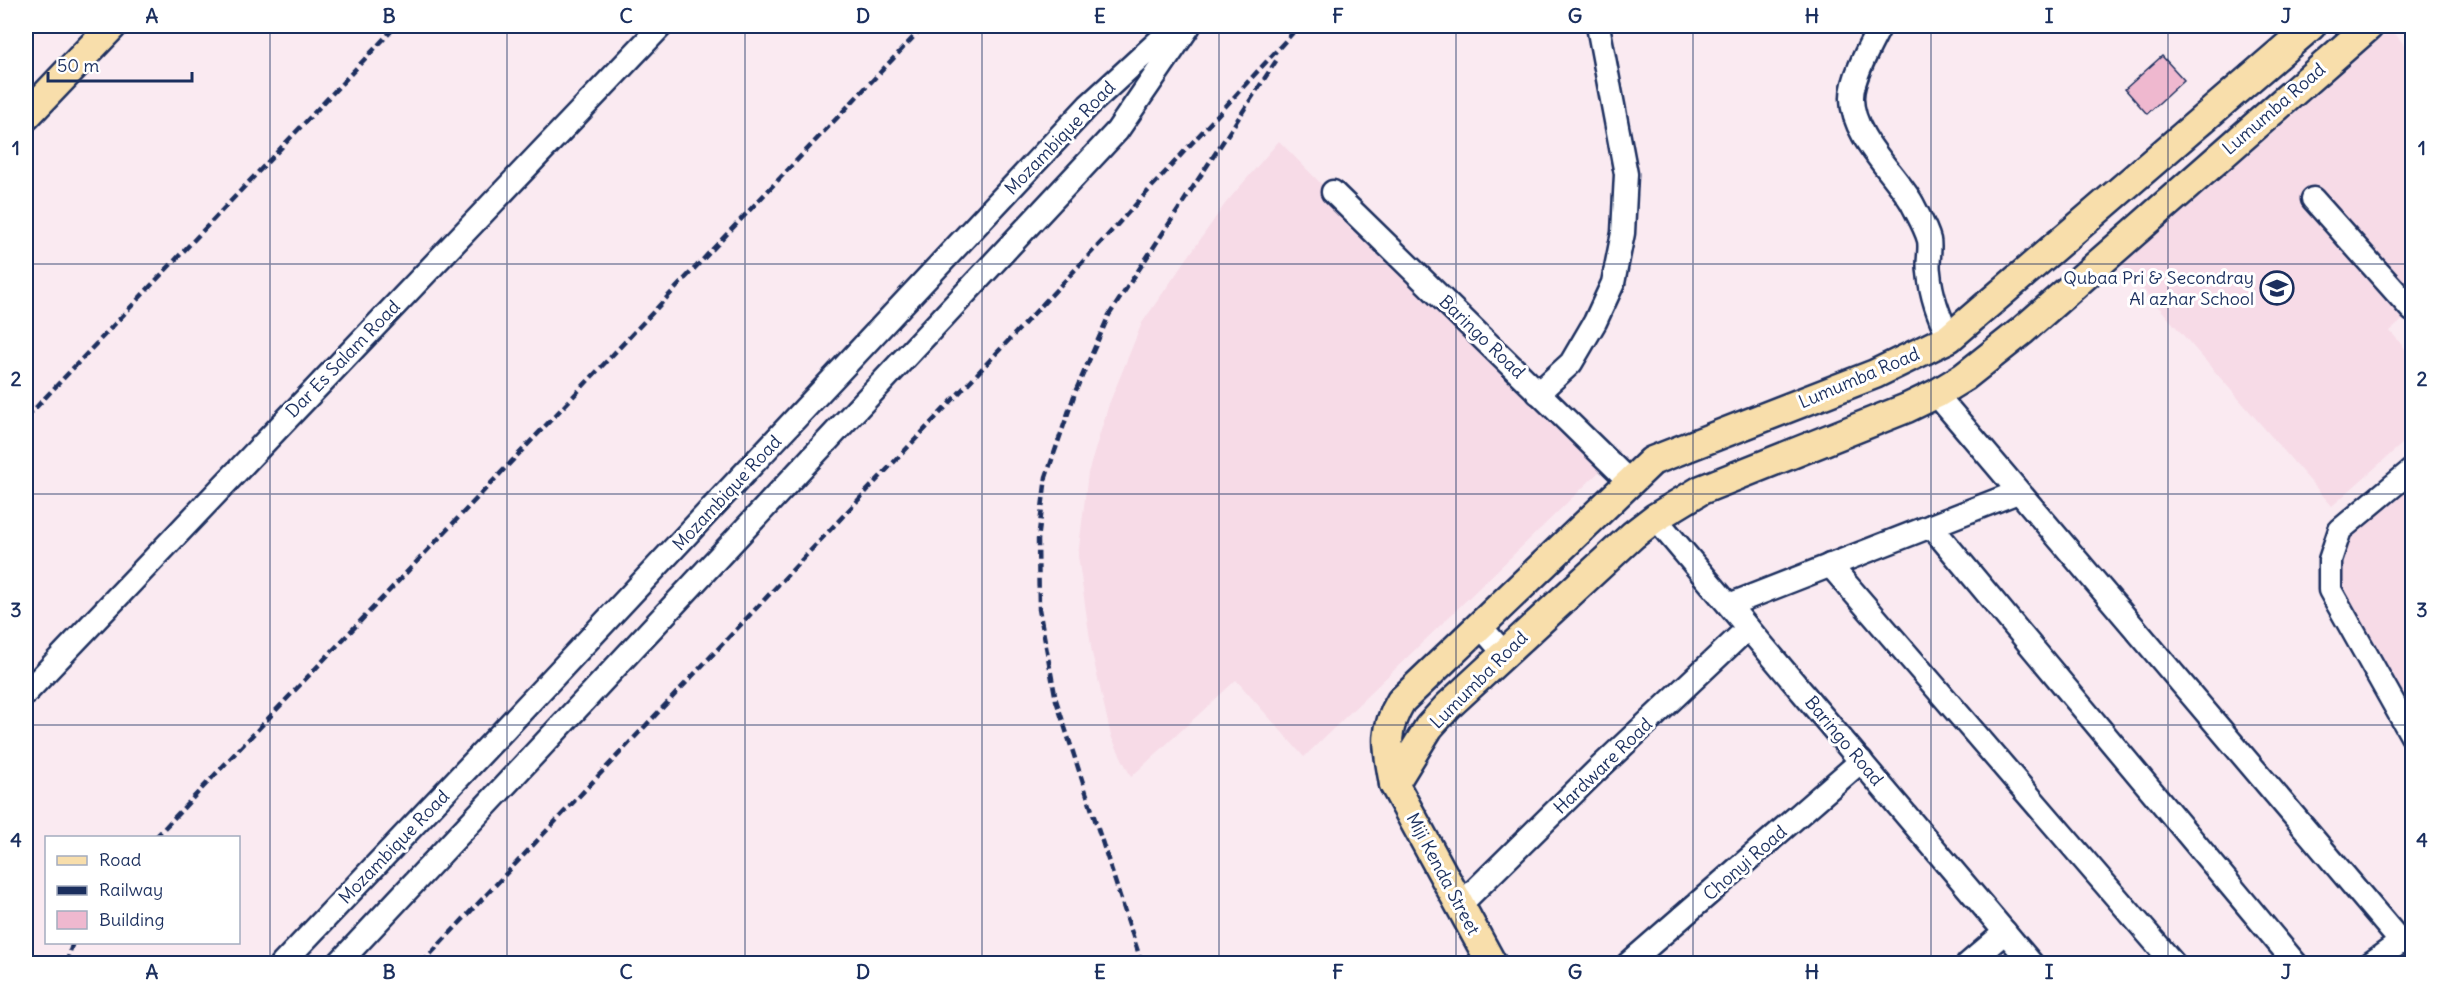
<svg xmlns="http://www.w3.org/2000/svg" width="2438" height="989" viewBox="0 0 2438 989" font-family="Delius,sans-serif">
	<rect width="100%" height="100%" fill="#faeaf1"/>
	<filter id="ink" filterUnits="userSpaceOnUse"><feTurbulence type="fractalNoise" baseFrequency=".0167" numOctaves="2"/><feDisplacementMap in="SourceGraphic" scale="12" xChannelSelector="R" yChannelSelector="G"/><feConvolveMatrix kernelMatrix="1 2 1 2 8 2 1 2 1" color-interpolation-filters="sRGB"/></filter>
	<g filter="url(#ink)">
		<g fill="#f7dbe7">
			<path d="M2391 29 2412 54V312L2390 331 2412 357V435L2332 506 2122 265Z"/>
			<path d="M1279 141 1602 469 1304 757 1236 680 1131 777 1111 736 1092 653 1078 556 1088 473 1109 404 1142 323 1225 204Z"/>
			<path d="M2412 480V758L2402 741 2323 557Z"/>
		</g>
		<path fill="#efb8cf" stroke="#1b2f5e" stroke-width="1.5" d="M2162 56 2184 80 2147 114 2125 89Z"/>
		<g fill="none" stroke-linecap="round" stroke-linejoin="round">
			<g stroke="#1b2f5e" stroke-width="27">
				<g id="minor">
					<path d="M1880 26C1871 44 1852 77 1852 97 1851 135 1894 172 1912 203 1918 215 1926 228 1929 240 1931 250 1927 262 1929 272 1931 296 1939 316 1949 338"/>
					<path d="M1333 192 1630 482"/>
					<path d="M2313 199 2412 310"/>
					<path d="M1538 393 1571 363 1595 322 1613 283 1623 233 1626 174 1598 26"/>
					<path d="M1936 394 2401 942"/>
					<path d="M2412 470 2340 530 2330 560V590L2412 736"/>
					<path d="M1655 518 2032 964"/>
					<path d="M1931 526 2296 964"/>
					<path d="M1830 565 2174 964"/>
					<path d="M1729 605 2018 492"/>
					<path d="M1480 626 1504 653"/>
					<path d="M26 693 661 26"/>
					<path d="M1460 905 1595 772 1748 628"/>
					<path d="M282 964 504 730 1089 105 1175 26"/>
					<path d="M338 964 1117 131 1189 26"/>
					<path d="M1628 964 1861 761"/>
					<path d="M1968 964 2005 932"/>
					<path d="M2370 964 2412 934"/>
				</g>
			</g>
			<g stroke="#1b2f5e" stroke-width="33">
				<g id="major">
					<path d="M26 116 112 26"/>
					<path d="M1394 784 1429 727 1448 706 1633 535 1655 518 1701 490 1907 408 1936 394 1964 377 2022 331 2369 26"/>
					<path d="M1492 964 1394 784C1388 749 1382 733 1401 701L1652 461 1875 374 1949 338 2311 26"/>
				</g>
			</g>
			<use href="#minor" stroke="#fff" stroke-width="22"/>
			<use href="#major" stroke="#f8deab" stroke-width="28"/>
			<g stroke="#1b2f5e" stroke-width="4.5" stroke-dasharray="9 4.5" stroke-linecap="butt">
				<path d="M26 418 396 26"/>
				<path d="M155 838 924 26"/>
				<path d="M26 941 34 964"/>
				<path d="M66 964 73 942"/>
				<path d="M421 964 1106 237 1299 26"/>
				<path d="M1142 964 1056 700 1039 609 1038 540 1046 477 1076 390 1109 315 1278 58"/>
			</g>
		</g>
	</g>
	<path fill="none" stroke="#1b2f5e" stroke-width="1.5" stroke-opacity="0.55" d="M270 26V964M507 26V964M745 26V964M982 26V964M1219 26V964M1456 26V964M1693 26V964M1931 26V964M2168 26V964M26 264H2412M26 494H2412M26 725H2412"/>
	<defs>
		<g id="school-ring" transform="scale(1.725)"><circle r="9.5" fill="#fff" stroke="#1b2f5e" stroke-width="1.5"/><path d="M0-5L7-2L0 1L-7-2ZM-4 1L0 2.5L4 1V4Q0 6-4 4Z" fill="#1b2f5e"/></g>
	</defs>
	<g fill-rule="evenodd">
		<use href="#school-ring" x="2277" y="288"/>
	</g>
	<g text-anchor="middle" stroke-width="6" stroke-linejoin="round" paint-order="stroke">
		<g font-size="18" fill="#1b2f5e" stroke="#fff">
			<text transform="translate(2274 109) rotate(-41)" y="6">Lumumba Road</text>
			<text transform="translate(1060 138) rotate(-46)" y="6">Mozambique Road</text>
			<text transform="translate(1482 337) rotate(44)" y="6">Baringo Road</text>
			<text transform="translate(343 359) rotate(-46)" y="6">Dar Es Salam Road</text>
			<text transform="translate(1859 378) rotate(-23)" y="6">Lumumba Road</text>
			<text transform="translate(727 493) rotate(-47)" y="6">Mozambique Road</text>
			<text transform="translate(1479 680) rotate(-45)" y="6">Lumumba Road</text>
			<text transform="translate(1844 741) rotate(50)" y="6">Baringo Road</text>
			<text transform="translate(1603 766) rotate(-44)" y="6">Hardware Road</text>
			<text transform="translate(394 847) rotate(-46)" y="6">Mozambique Road</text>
			<text transform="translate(1745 863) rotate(-41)" y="6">Chonyi Road</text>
			<text transform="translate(1443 874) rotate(62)" y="6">Miji Kenda Street</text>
		</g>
		<g font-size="18" fill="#1b2f5e" stroke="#fff" text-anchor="end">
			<text x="2254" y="284">Qubaa Pri &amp; Secondray<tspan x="2254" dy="21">Al azhar School</tspan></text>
		</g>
	</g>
	<rect width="2438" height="989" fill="none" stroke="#fff" stroke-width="66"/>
	<rect x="45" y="836" width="195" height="108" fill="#ffffff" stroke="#a4acbf" stroke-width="1.5"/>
	<rect x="57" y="856" width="30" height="9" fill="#f8deab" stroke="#a4acbf" stroke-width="1.5"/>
	<text x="99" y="866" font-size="18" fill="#1b2f5e">Road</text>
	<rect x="57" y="886" width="30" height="9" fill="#1b2f5e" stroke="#a4acbf" stroke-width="1.5"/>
	<text x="99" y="896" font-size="18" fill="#1b2f5e">Railway</text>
	<rect x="57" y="911" width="30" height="18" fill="#efb8cf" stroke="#a4acbf" stroke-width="1.5"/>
	<text x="99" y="926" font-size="18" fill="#1b2f5e">Building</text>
	<path d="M48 72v9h144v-9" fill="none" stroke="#1b2f5e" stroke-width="3"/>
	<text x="57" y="72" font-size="18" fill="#1b2f5e" stroke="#ffffff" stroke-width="4.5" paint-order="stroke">50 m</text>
	<rect x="33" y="33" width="2372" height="923" fill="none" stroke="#1b2f5e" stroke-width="2"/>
	<g font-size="20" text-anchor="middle" font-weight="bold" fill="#1b2f5e">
		<text x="152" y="23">A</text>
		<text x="389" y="23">B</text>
		<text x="626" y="23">C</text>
		<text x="863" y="23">D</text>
		<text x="1100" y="23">E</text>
		<text x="1338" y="23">F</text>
		<text x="1575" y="23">G</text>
		<text x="1812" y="23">H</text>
		<text x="2049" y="23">I</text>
		<text x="2286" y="23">J</text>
		<text x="16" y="155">1</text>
		<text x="2422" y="155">1</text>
		<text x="16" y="386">2</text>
		<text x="2422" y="386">2</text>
		<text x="16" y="617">3</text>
		<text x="2422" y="617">3</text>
		<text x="16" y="847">4</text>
		<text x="2422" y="847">4</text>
		<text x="152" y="979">A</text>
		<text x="389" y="979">B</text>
		<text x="626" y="979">C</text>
		<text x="863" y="979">D</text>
		<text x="1100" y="979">E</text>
		<text x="1338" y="979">F</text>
		<text x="1575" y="979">G</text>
		<text x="1812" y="979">H</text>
		<text x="2049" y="979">I</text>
		<text x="2286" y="979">J</text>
	</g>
</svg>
